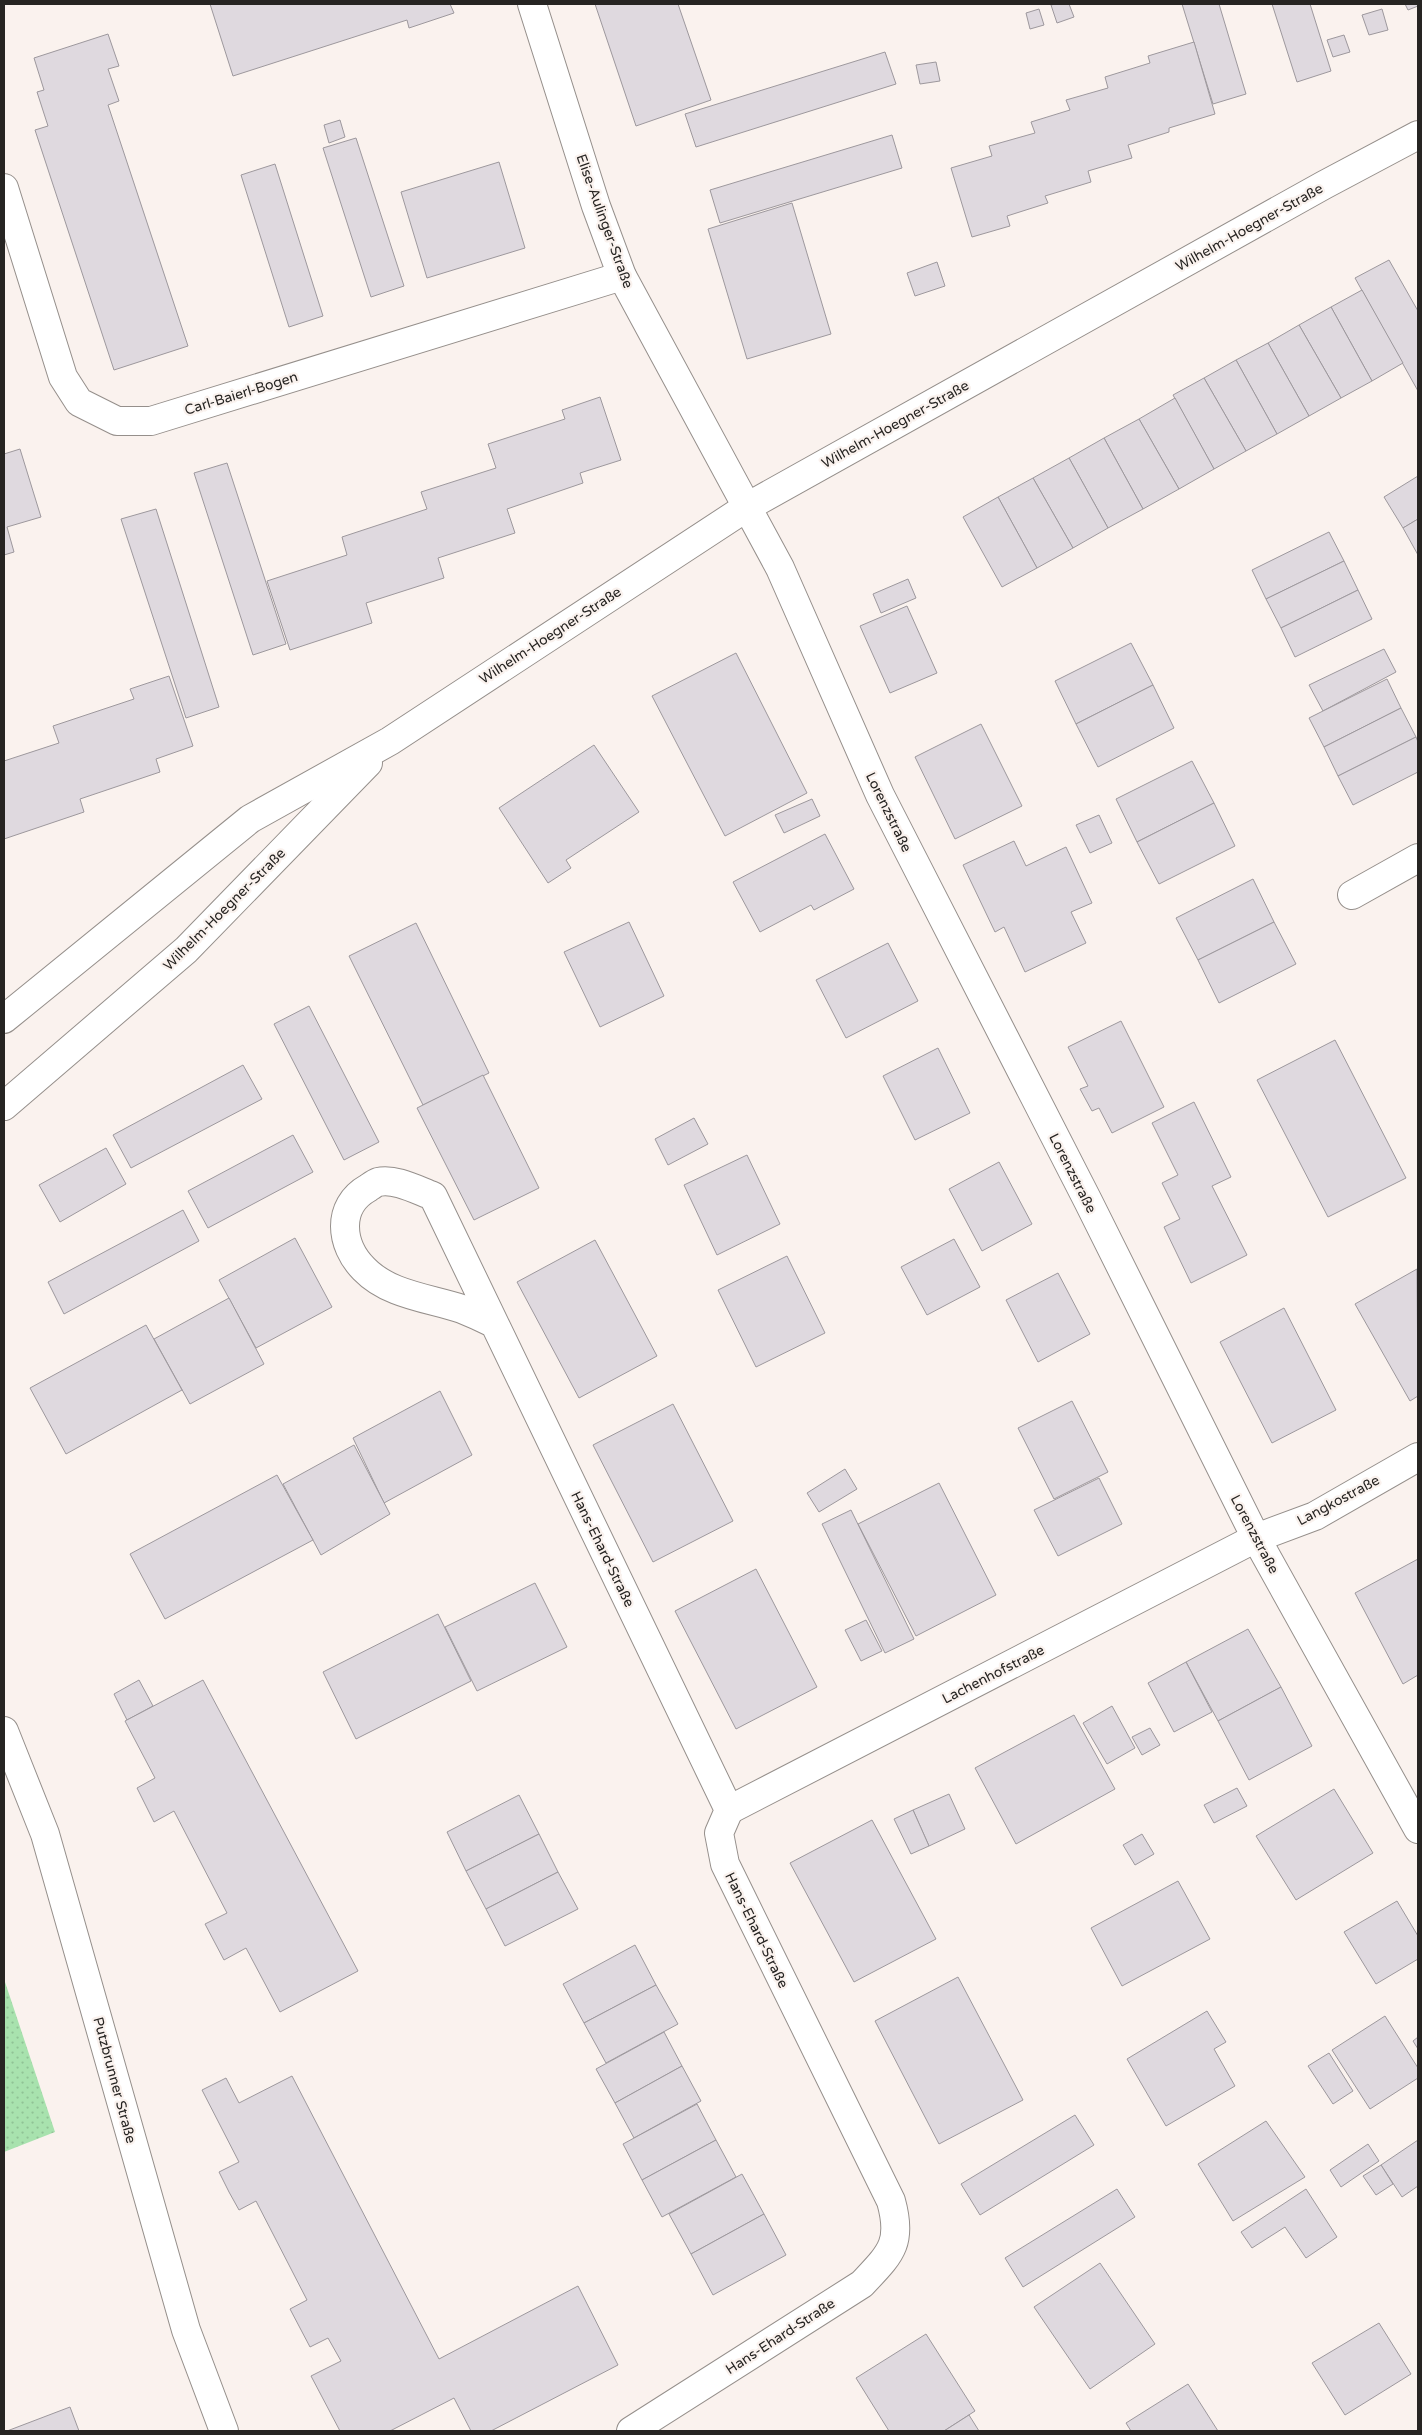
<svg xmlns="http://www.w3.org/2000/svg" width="1422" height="2435" viewBox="0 0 1422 2435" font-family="'Varela Round',sans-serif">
	<defs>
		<pattern id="grass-dots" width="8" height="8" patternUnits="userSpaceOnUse" patternTransform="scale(1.25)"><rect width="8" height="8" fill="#a8e2ae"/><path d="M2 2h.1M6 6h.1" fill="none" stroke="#90c295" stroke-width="1.8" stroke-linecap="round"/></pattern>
	</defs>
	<rect width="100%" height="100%" fill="#faf2ee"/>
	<path fill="url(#grass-dots)" d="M4 1979 55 2132 4 2152Z"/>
	<g fill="#dfd9df" stroke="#9d989d">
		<path d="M210 4H450L454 13 409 28 407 20 233 76Z"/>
		<path d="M595 4H678L711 100 636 126Z"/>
		<path d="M1055 4H1069L1074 17 1057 23 1051 5Z"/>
		<path d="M1182 4H1219L1246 94 1213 104Z"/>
		<path d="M1272 4H1310L1331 71 1297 82Z"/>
		<path d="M1405 4H1418V6L1408 10Z"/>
		<path d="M1039 9 1044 25 1030 29 1026 13Z"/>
		<path d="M1382 9 1388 30 1369 35 1362 15Z"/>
		<path d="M108 34 119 66 108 69 119 101 108 105 188 346 114 370 35 130 48 126 37 92 44 90 34 58Z"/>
		<path d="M1344 35 1350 52 1333 57 1327 40Z"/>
		<path d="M1194 42 1215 114 1169 128V132L1128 145 1132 158 1088 171 1091 182 1045 196 1048 203 1007 216 1010 226 972 237 951 168 992 156 989 146 1035 133 1031 122 1070 110 1066 100 1108 88 1105 77 1150 63 1148 56Z"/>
		<path d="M885 52 896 84 696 147 685 114Z"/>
		<path d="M936 62 940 81 920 84 916 65Z"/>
		<path d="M340 120 345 137 329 143 324 125Z"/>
		<path d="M892 135 902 168 720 223 710 190Z"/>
		<path d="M356 138 404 286 371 297 323 148Z"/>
		<path d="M499 162 525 248 427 278 401 192Z"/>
		<path d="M275 164 323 316 289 327 241 175Z"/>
		<path d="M792 203 831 334 747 359 708 229Z"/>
		<path d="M1389 260 1418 311V391L1355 278Z"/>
		<path d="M937 262 945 286 915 296 907 273Z"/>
		<path d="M1362 290 1403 363 1372 381 1331 307Z"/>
		<path d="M1331 307 1372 381 1341 398 1299 325Z"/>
		<path d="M1299 325 1341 398 1309 416 1268 343Z"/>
		<path d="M1268 343 1309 416 1277 434 1236 360Z"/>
		<path d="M1236 360 1277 434 1246 451 1204 378Z"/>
		<path d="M1204 378 1246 451 1214 469 1173 395Z"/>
		<path d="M600 397 621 460 580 473 583 483 507 509 515 533 438 558 444 578 366 603 372 623 290 650 267 581 347 555 342 537 427 509 421 492 496 468 488 444 565 419 562 410Z"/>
		<path d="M1175 398 1214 469 1179 489 1139 419Z"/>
		<path d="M1139 419 1179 489 1143 509 1104 438Z"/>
		<path d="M1104 438 1143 509 1108 528 1069 458Z"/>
		<path d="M20 449 41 517 7 527 14 552 4 555V454Z"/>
		<path d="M1069 458 1108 528 1073 548 1033 478Z"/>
		<path d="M227 463 286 644 253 655 194 473Z"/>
		<path d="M1418 476V519L1403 528 1384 497Z"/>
		<path d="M1033 478 1073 548 1037 568 998 497Z"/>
		<path d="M998 497 1037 568 1002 587 963 517Z"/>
		<path d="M156 509 219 707 186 718 121 519Z"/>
		<path d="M1418 519V555L1403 528Z"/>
		<path d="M1329 532 1344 561 1266 599 1252 570Z"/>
		<path d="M1344 561 1358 590 1281 628 1266 599Z"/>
		<path d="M908 579 916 598 881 613 873 594Z"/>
		<path d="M1358 590 1372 619 1295 657 1281 628Z"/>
		<path d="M907 606 937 673 890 693 860 626Z"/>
		<path d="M1131 643 1153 685 1076 724 1055 681Z"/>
		<path d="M1384 649 1396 672 1323 711 1309 685Z"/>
		<path d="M736 653 807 793 725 836 652 696Z"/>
		<path d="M169 676 193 746 156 759 160 772 80 799 84 812 4 839V761L59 743 53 726 134 699 130 689Z"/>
		<path d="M1387 679 1401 708 1324 747 1309 718Z"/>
		<path d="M1153 685 1174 728 1098 767 1076 724Z"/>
		<path d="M1401 708 1416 737 1338 776 1324 747Z"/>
		<path d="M981 724 1022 806 955 839 915 757Z"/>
		<path d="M1416 737 1418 742V772L1353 805 1338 776Z"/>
		<path d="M594 745 639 812 566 860 571 868 548 883 499 808Z"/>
		<path d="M1192 761 1214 803 1137 842 1116 799Z"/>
		<path d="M812 799 820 816 784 833 775 815Z"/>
		<path d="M1214 803 1235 846 1159 884 1137 842Z"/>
		<path d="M1099 815 1112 843 1090 853 1076 825Z"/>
		<path d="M825 834 854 889 814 910 811 905 760 932 733 882Z"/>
		<path d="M1014 841 1026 866 1066 847 1092 903 1071 912 1086 943 1025 972 1004 927 995 932 963 865Z"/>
		<path d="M1253 879 1274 922 1198 960 1176 918Z"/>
		<path d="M629 922 664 996 600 1027 564 952Z"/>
		<path d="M1274 922 1296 964 1219 1003 1198 960Z"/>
		<path d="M416 923 489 1073 423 1105 349 956Z"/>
		<path d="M888 943 918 1001 846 1038 816 980Z"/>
		<path d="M309 1006 379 1142 344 1160 274 1024Z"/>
		<path d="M1121 1021 1164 1107 1112 1133 1099 1108 1092 1111 1080 1089 1088 1086 1068 1047Z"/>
		<path d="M1335 1040 1406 1178 1328 1217 1257 1080Z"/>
		<path d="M938 1048 970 1113 915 1140 883 1076Z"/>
		<path d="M243 1065 262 1099 131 1168 113 1135Z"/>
		<path d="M483 1075 539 1188 474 1220 417 1108Z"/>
		<path d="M1194 1102 1231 1177 1212 1186 1247 1255 1191 1283 1164 1227 1180 1219 1162 1183 1178 1175 1152 1123Z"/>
		<path d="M694 1118 708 1144 668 1165 655 1139Z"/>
		<path d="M293 1135 313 1172 208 1228 188 1191Z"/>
		<path d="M106 1148 126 1184 60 1222 39 1185Z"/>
		<path d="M747 1155 780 1224 717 1255 684 1185Z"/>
		<path d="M999 1162 1032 1224 982 1251 949 1189Z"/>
		<path d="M183 1210 199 1241 64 1314 48 1282Z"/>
		<path d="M295 1238 332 1307 256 1348 219 1280Z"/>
		<path d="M954 1239 980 1287 927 1315 901 1267Z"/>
		<path d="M595 1240 657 1356 579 1398 517 1282Z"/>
		<path d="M787 1256 825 1333 756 1367 718 1290Z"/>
		<path d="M1417 1269 1418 1396 1410 1401 1355 1304Z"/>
		<path d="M1058 1273 1090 1334 1038 1362 1006 1300Z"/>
		<path d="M229 1298 264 1364 190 1404 154 1339Z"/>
		<path d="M1284 1308 1336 1410 1272 1443 1220 1342Z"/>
		<path d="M146 1325 182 1390 66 1454 30 1388Z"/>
		<path d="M440 1391 472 1455 384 1503 353 1438Z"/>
		<path d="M1072 1401 1108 1472 1054 1499 1018 1428Z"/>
		<path d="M673 1404 733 1521 653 1562 593 1445Z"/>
		<path d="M354 1445 390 1514 321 1555 283 1484Z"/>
		<path d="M845 1469 857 1489 819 1512 807 1493Z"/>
		<path d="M277 1475 313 1540 165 1619 130 1554Z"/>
		<path d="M1099 1478 1122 1524 1058 1556 1034 1510Z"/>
		<path d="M939 1483 996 1595 916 1636 858 1524Z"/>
		<path d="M851 1510 914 1639 885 1653 822 1524Z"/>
		<path d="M1418 1559V1675L1403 1684 1355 1593Z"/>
		<path d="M756 1569 817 1687 736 1729 675 1611Z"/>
		<path d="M535 1583 567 1647 477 1691 445 1627Z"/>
		<path d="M438 1614 471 1681 356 1739 323 1672Z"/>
		<path d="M866 1620 882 1651 861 1661 845 1630Z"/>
		<path d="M1248 1629 1281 1687 1218 1721 1186 1662Z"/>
		<path d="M1186 1662 1212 1712 1174 1732 1148 1683Z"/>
		<path d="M139 1680 153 1706 127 1720 114 1694Z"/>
		<path d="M203 1680 358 1971 280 2012 246 1948 224 1960 205 1924 227 1913 174 1811 154 1822 137 1788 155 1778 125 1721Z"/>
		<path d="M1281 1687 1312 1746 1249 1780 1218 1721Z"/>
		<path d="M1112 1706 1135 1748 1107 1764 1083 1723Z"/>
		<path d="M1074 1715 1115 1789 1016 1844 975 1768Z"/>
		<path d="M1150 1728 1160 1745 1142 1755 1132 1737Z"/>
		<path d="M1237 1788 1247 1806 1214 1823 1204 1805Z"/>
		<path d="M1334 1789 1373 1853 1296 1900 1256 1836Z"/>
		<path d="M949 1794 965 1829 929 1846 913 1810Z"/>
		<path d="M519 1795 539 1834 466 1871 447 1832Z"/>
		<path d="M913 1810 929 1846 911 1854 894 1819Z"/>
		<path d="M872 1820 936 1939 854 1982 790 1863Z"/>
		<path d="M539 1834 558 1872 486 1909 466 1871Z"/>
		<path d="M1142 1834 1154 1854 1135 1865 1123 1845Z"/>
		<path d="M558 1872 578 1909 505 1946 486 1909Z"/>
		<path d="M1178 1881 1210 1939 1122 1986 1091 1928Z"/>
		<path d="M1397 1901 1418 1936V1959L1376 1984 1344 1932Z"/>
		<path d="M635 1945 656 1985 584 2023 563 1984Z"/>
		<path d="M958 1977 1023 2100 939 2144 875 2021Z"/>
		<path d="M656 1985 678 2024 606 2063 584 2023Z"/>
		<path d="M1207 2011 1226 2042 1214 2049 1235 2086 1166 2126 1127 2059Z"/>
		<path d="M1385 2016 1418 2068V2078L1370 2109 1332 2050Z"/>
		<path d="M664 2032 682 2066 615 2103 596 2069Z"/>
		<path d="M1418 2037V2049L1413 2041Z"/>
		<path d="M1329 2053 1353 2091 1333 2104 1308 2066Z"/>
		<path d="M682 2066 701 2101 634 2138 615 2103Z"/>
		<path d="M292 2076 439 2359 578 2286 618 2365 491 2431H471L454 2398 390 2431H340L311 2376 341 2361 328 2338 310 2347 290 2309 307 2300 256 2201 239 2210 229 2192 219 2172 239 2162 202 2090 226 2078 239 2103Z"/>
		<path d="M697 2104 716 2140 642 2180 623 2144Z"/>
		<path d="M1075 2115 1094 2145 980 2215 961 2184Z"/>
		<path d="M1266 2121 1305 2177 1233 2221 1198 2164Z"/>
		<path d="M716 2140 736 2177 662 2217 642 2180Z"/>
		<path d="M1418 2140V2186L1402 2197 1381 2165Z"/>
		<path d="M1368 2144 1379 2161 1341 2187 1330 2170Z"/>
		<path d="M1381 2165 1393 2184 1376 2195 1363 2176Z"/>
		<path d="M742 2174 764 2214 691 2254 669 2214Z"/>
		<path d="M1117 2189 1135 2217 1023 2287 1005 2258Z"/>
		<path d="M1306 2189 1337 2237 1306 2258 1285 2227 1252 2248 1241 2232Z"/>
		<path d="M764 2214 786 2255 713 2295 691 2254Z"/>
		<path d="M1100 2263 1155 2344 1090 2389 1034 2307Z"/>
		<path d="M1379 2323 1411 2374 1345 2415 1312 2363Z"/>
		<path d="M926 2334 975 2411 944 2431H889L856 2378Z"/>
		<path d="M1188 2384 1218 2431H1131L1126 2423Z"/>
		<path d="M70 2407 79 2431H7Z"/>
		<path d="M969 2415 979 2431H944Z"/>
	</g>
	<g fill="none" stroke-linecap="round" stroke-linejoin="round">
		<g stroke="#958f8b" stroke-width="30">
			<g id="street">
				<path d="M532 4 596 206 622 276 780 568 880 795 1088 1201 1256 1538 1418 1829"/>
				<path d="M4 188 63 377 79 402 117 421H151L622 276"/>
				<path d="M1352 895 1418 858"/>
				<path d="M4 1019 250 819 390 741 747 507 1324 185 1418 135"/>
				<path d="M4 1106 186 950 368 763"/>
				<path d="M493 1323C483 1318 472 1313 462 1309 429 1298 389 1295 364 1269 340 1245 336 1206 368 1188 371 1186 375 1183 378 1182 395 1178 417 1190 433 1196L729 1810 719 1833 725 1864 891 2201C903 2244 890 2254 862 2284L631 2431"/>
				<path d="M729 1810 1256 1538 1315 1516 1418 1457"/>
			</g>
		</g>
		<g stroke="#958f8b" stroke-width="30">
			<path id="secondary" d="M4 1731 45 1834 186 2330 224 2431"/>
		</g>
		<use href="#street" stroke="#fff" stroke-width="28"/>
		<use href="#secondary" stroke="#fff" stroke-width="28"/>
	</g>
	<g text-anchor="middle" stroke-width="4.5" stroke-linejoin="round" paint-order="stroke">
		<g font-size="14" fill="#262422" stroke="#faf2ee">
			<text transform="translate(605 221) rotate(70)" y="5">Elise-Aulinger-Straße</text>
			<text transform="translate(1249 227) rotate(-29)" y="5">Wilhelm-Hoegner-Straße</text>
			<text transform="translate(241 393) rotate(-17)" y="5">Carl-Baierl-Bogen</text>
			<text transform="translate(895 424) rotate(-29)" y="5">Wilhelm-Hoegner-Straße</text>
			<text transform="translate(550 635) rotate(-33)" y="5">Wilhelm-Hoegner-Straße</text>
			<text transform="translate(889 812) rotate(64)" y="5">Lorenzstraße</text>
			<text transform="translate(224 909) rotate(-45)" y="5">Wilhelm-Hoegner-Straße</text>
			<text transform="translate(1073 1173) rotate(63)" y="5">Lorenzstraße</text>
			<text transform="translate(1338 1500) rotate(-28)" y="5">Langkostraße</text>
			<text transform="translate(1255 1534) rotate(62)" y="5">Lorenzstraße</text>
			<text transform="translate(603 1549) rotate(64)" y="5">Hans-Ehard-Straße</text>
			<text transform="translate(993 1674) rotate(-27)" y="5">Lachenhofstraße</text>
			<text transform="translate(757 1930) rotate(64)" y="5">Hans-Ehard-Straße</text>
			<text transform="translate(115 2080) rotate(75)" y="5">Putzbrunner Straße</text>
			<text transform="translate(780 2336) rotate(-33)" y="5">Hans-Ehard-Straße</text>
		</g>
	</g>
	<rect width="1422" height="2435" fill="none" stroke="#262422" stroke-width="10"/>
</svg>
